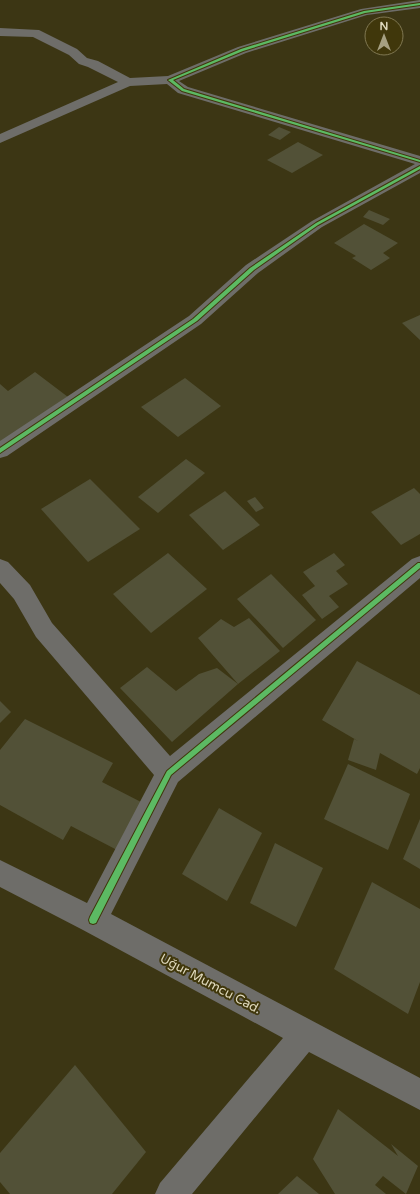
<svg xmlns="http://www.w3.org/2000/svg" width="420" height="1194" viewBox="0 0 420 1194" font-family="'Varela Round',sans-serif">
	<rect width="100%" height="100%" fill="#3c3614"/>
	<g fill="#525137">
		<path d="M279 127 291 132 280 140 268 135Z"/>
		<path d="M298 142 323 155 292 173 267 160Z"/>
		<path d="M369 210 390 219 383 225 363 217Z"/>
		<path d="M364 224 398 243 383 253 390 258 371 270 352 258 356 256 334 243Z"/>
		<path d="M420 315V340L402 323Z"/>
		<path d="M35 372 68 397 0 444V384L8 391Z"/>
		<path d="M185 378 221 406 178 437 141 407Z"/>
		<path d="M186 459 205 473 158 513 138 497Z"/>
		<path d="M90 479 140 529 88 562 41 509Z"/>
		<path d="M414 488 420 494V534L401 545 371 512Z"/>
		<path d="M225 491 260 525 223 550 189 515Z"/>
		<path d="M255 497 264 508 256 512 247 501Z"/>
		<path d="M168 553 207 589 151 633 113 594Z"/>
		<path d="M334 553 345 565 336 571 348 584 329 596 339 607 322 619 302 595 315 586 303 572Z"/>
		<path d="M271 574 316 620 283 648 237 599Z"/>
		<path d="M249 618 280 651 238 684 198 638 221 619 234 627Z"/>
		<path d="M357 661 420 695V768L417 774 380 753 376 770 348 760 354 739 358 741 322 720Z"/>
		<path d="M147 667 176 691 199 674 217 668 238 684 172 742 120 688Z"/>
		<path d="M0 701 11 712 0 723Z"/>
		<path d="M25 719 113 763 102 782 143 803 117 850 71 826 63 840 0 805V750Z"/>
		<path d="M348 764 410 794 388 850 324 819Z"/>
		<path d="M219 808 262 833 227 901 182 874Z"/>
		<path d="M420 819V869L403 859Z"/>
		<path d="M275 843 323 868 296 927 250 903Z"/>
		<path d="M372 882 420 909V982L408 1014 334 969Z"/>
		<path d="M75 1065 146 1152 112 1194H10L0 1182V1153Z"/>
		<path d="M338 1109 398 1156 391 1144 418 1166 406 1194 383 1176 375 1185 386 1194H335L313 1159Z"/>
		<path d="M297 1176 319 1194H278Z"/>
	</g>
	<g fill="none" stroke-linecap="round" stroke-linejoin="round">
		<g fill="#6e6d69" fill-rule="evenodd">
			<path d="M420 0V8L367 15 246 53 179 81 188 87 420 156V173L322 227 258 273 201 324 7 456 0 458V441L189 316 246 265 312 221 415 164 178 93 167 84 130 86 0 143V134L118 82 88 67 79 64 69 55 33 37 0 36V28L39 30 77 49 87 58 98 61 130 78 168 76 238 47 361 9Z"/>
			<path d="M420 556V578L178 782 111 914 420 1078V1110L309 1052 192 1194H155L160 1183 283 1038 83 930 0 887V860L87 903 154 775 36 637 14 599 0 583V559L8 562 30 585 52 623 170 756 412 559Z"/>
		</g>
		<g stroke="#40370b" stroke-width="2">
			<g id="cycleway">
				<path d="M420 3V5L365 13 243 51 173 80 184 89 420 160V162L182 91 168 80 241 49 364 11Z"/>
				<path d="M420 166V169L318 225 254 270 197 321 0 453V448L193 319 250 268 316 223Z"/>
				<path d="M418 563H420V568L171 775 96 923 93 924 90 923 89 920 90 917 167 771Z"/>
			</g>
		</g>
		<use href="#cycleway" fill="#5cba63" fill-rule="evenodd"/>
	</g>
	<g text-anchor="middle" stroke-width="4" stroke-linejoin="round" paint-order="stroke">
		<g font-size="13" fill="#dfd9bd" stroke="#40370b">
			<text transform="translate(211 983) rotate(28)" y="5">Uğur Mumcu Cad.</text>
		</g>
	</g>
	<g transform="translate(384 36)"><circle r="19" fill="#40370b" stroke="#807852"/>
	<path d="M0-3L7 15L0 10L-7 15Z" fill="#a6a082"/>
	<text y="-6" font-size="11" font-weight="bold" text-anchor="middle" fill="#dfd9bd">N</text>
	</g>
</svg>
